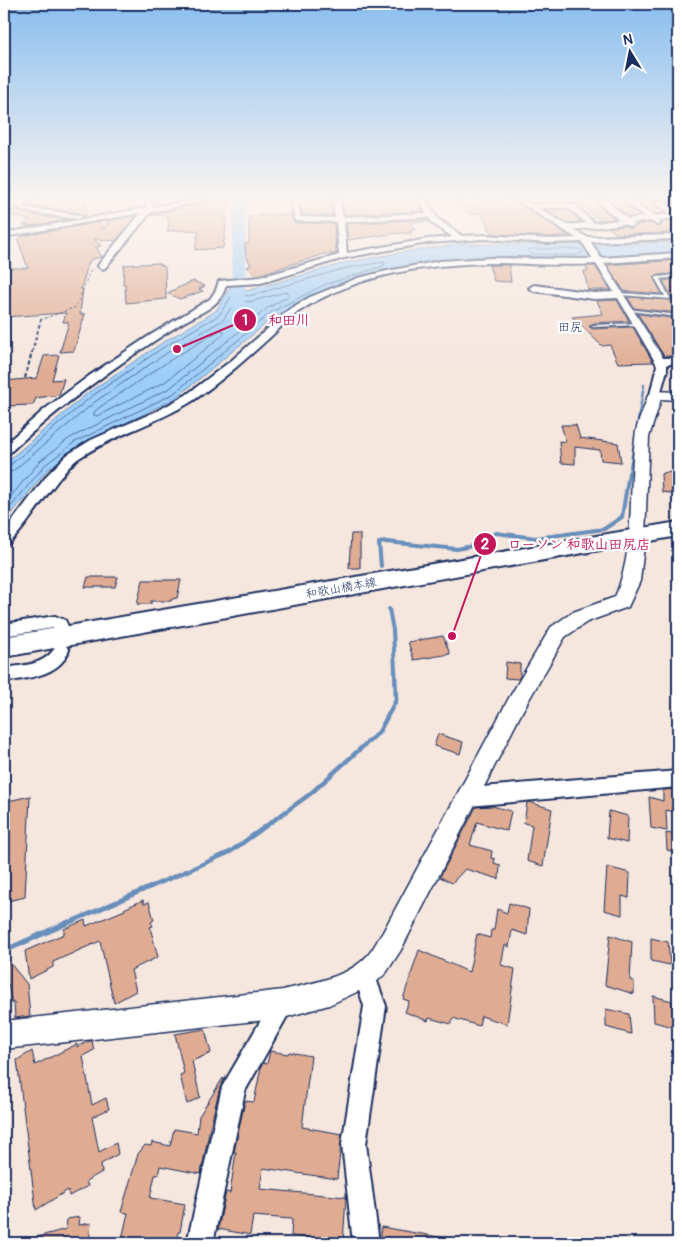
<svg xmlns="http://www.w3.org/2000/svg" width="682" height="1247" viewBox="0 0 682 1247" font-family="Pangolin,'Klee One',sans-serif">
	<rect width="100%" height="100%" fill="#f5e6de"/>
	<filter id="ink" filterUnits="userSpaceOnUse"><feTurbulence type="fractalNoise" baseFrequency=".02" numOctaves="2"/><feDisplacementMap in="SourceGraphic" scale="10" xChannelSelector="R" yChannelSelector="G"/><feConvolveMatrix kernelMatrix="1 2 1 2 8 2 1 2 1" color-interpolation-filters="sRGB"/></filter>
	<g filter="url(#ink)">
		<path fill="#9ccef9" stroke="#688ebb" d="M678 242V253L575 260 483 257 436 261 387 270 326 289 275 316 176 398 77 447 48 469 4 523V464L89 392 162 343 216 311 231 286 243 285 247 291 345 263 403 252 462 244 596 245Z"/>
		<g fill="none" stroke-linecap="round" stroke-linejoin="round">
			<g stroke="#4f6f9c" stroke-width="1">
				<path d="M530 249H581L583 252 582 254 575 255 530 254 528 251Z"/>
				<path d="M221 330 224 331V334L165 382 97 416 94 415V412L100 407 172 359Z"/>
				<path d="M4 468 9 466 92 396 164 347 219 315 235 291 240 290 244 295 249 296 346 268 385 262 384 266 324 285 273 311 173 394 75 442 45 465 4 515"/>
				<path d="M4 474 13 471 96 401 168 352 223 320 237 299 249 302 286 292 289 293V296L269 307 170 388 70 438 40 461 4 505"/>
			</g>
			<path stroke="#688ebb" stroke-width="2.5" d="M629 474 644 385"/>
			<g stroke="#688ebb" stroke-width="4">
				<path d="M381 566 379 543 387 542 457 549 477 545 496 533 536 538 604 529 622 517 629 473"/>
				<path d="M389 609 393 630 395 671"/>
			</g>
			<path stroke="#688ebb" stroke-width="4.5" d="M66 924 230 852 310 794 379 732 396 700 395 670"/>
			<path stroke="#688ebb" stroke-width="5.5" d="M4 951 69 922"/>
			<path fill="#9ccef9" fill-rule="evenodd" d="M237 200H249L245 216V312L243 315H233L231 312 233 216Z"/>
		</g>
		<g fill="#dfab92" stroke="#1b2f5e">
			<path d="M32 200H86V216L78 213 26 205Z"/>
			<path d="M210 200H229L227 204H231L222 217H227L223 248 195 250 199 230 167 231 170 220H167L168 216 151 215 208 202Z"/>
			<path d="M328 200H330L333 216 302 215 299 201Z"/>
			<path d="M341 200H414L423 211 344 215Z"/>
			<path d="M455 200H514L568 235 554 237 493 234 480 213 469 214Z"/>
			<path d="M598 200 599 205 614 219 600 220 578 202Z"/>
			<path d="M608 200H624L625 205 640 216 629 217Z"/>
			<path d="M634 200H657L653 201 654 204 666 213 654 214Z"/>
			<path d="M16 209 27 214 69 220 32 226 23 225 30 220 5 214Z"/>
			<path d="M545 210H568L581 222 567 223Z"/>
			<path d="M291 214 295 223 334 224 336 254H325L257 275 247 267 251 265 246 256 245 244 249 243V216Z"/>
			<path d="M136 216 116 241 94 239 101 246 96 247 102 257 92 259 88 264 81 289H83L80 314H85L74 351 60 352 69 322H63L66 313 4 317V268H28L18 240 23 236 100 222 103 230 110 220Z"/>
			<path d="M428 219 429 221 410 222 415 230H410L412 233H399L348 240 346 224Z"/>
			<path d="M675 220 678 225V230L670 231 673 233 617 234 609 228 624 226 631 229 636 225 650 223 658 227 662 225V222Z"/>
			<path d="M678 260V273L657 275 653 277 662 294 624 291 607 265Z"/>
			<path d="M157 263 165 267 166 299 126 303 125 284H123L124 265Z"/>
			<path d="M489 265H509L511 282 494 281Z"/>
			<path d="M586 266H595L611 290H588L584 271H588Z"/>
			<path d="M678 279V313L634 308 628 297 671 300 672 297 663 281Z"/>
			<path d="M193 281 205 286 199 289 203 291 180 299 167 293Z"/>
			<path d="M617 300 629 321 593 323 589 327 593 329 633 327 653 362 618 363 610 345 602 346 572 317 603 314 597 301Z"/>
			<path d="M638 314 678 319V356H664Z"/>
			<path d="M59 355 52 380 64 379 59 395 36 398 33 405 4 406V381L37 378 44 356Z"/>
			<path d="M561 425H576L580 438 618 443 621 462 601 460 600 450 575 447V464L561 463 559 441 566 442Z"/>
			<path d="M667 472 678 474V494L662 492 661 474Z"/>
			<path d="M351 534H360V568H349Z"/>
			<path d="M88 577H118L115 587H85Z"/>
			<path d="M143 580H181L177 598 172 599 171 601H151V604H137Z"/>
			<path d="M443 636 450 654 414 660 408 642Z"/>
			<path d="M506 662 520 664V676L518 679 505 678Z"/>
			<path d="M438 734 463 742 460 754 434 746Z"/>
			<path d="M678 789V813L666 810 667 831 651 828 649 797 663 801V790Z"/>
			<path d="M30 796 25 897 4 902V802Z"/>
			<path d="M529 802 552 809 543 866 527 861 532 825 524 823 527 803Z"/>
			<path d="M492 806 511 811 507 831 477 822 470 845 492 851 491 858 495 859 494 863 500 865 499 879 465 869 452 883 440 877 476 807Z"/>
			<path d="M609 811 628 816 627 843 607 838Z"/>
			<path d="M666 833 678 835V853L667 850Z"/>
			<path d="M607 867 630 873 629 898 622 896V915L604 910Z"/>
			<path d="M143 900 144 904 149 902 154 920 151 922 153 926 150 927 158 957 131 970 136 991 114 1003 100 941 53 962V967L29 979 25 951 64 934V929L85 920 86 926 125 910 124 909Z"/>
			<path d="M509 903 529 909 527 935 512 930 509 947 505 945 501 965 515 969 507 1024 481 1016 479 1026 453 1018 451 1024 429 1018 428 1021 405 1012 409 1001 403 999 419 950 469 972 477 934 490 938 491 930H494L497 909 507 913Z"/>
			<path d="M610 935 632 942 630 980 634 981V994L605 985Z"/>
			<path d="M651 938 668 942 670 965 651 961Z"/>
			<path d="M9 962 27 984 30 1016 15 1018 14 1002 12 1004 8 984 4 989V968Z"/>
			<path d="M653 996 672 1001 673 1027 654 1022Z"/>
			<path d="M606 1009 629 1014 631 1034 606 1027Z"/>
			<path d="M205 1029 211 1053 192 1061 200 1097 187 1104 180 1075 184 1073 175 1034Z"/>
			<path d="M89 1041H92L94 1050 83 1056 92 1105 106 1098 109 1109 92 1117 99 1152 116 1143 118 1154 101 1164 102 1172 86 1181 88 1186 69 1196 68 1190 36 1210 17 1060 32 1051 35 1065 77 1044V1047Z"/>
			<path d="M270 1051 288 1054 289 1052 311 1056 302 1127 342 1134 337 1179 263 1168 260 1189 346 1197 343 1243H324L325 1240 291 1236 292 1219 253 1216 250 1235 218 1229 226 1192 230 1193 236 1152H234L245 1101 254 1102 261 1067 263 1063 267 1064Z"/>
			<path d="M223 1078 224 1080 220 1087 209 1132 201 1174 160 1166 158 1175H155L150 1198 185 1204 180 1232H178L176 1243H121L128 1213 121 1212 138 1154 145 1145 151 1146 152 1142 170 1146 174 1129 197 1133 199 1116Z"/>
			<path d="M80 1217 79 1225 91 1223 89 1243H27L26 1240 66 1229 67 1219Z"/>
			<path d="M381 1227 445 1238V1243H381Z"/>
		</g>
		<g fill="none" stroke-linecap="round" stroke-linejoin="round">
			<g stroke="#1b2f5e" stroke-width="3">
				<g id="service">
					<path d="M678 275V277L660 279 670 298V299L620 295 618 294 620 293 665 296 655 278 657 277Z"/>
					<path d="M628 309 678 315V317L630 311H628Z"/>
					<path d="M636 323H638V325L593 327 591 326 593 325Z"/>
				</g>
			</g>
			<g stroke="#1b2f5e" stroke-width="4">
				<g id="minor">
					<path d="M18 200H24V206L29 208 78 215 82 217 78 219 27 212 16 207Z"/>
					<path d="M194 200H208L151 212 105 268 102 269 98 266 99 264 141 213 4 237V233L145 208 147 203H153V207Z"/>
					<path d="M290 200H297L301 217 335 218 332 200H339L343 217 426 213 419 200H426L438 219 462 236 484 235 551 239 576 238 516 200H524L530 204H574L594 223 619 220 600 204V200H606L628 219 645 217 626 203V200H632L653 216 671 214 655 202 662 200 678 213V218L659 220 661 223 657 225 650 221 633 223 634 225 630 227 624 224 573 230 587 237 678 235V239L591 242 601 258 678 253V258L604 263 663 358H678V364H667V370L660 395 659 397H651L650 395 657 365 618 298 594 299 534 291 529 288 534 285 594 293 614 292 596 264C564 266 533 264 501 263 433 263 356 273 298 312 287 320 277 331 267 340 244 361 220 382 194 400 158 423 115 434 79 458 57 473 19 542 4 546V532L48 474 67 455 91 440 157 411 186 395 232 360 290 309 310 297 358 278 387 271 440 261 489 258 593 259 582 242 551 243 484 239 428 243 344 258 261 283 226 285C221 308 198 313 182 323 120 362 62 404 8 454L4 455V445L45 409 89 376 149 336 210 299 216 290 219 281 260 277 339 255 336 222 295 221ZM538 208H569L586 223 567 225ZM429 217 432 223 452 237 428 239 347 253 344 222Z"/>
					<path d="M55 616 65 620C69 626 70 635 66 641L61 643 56 641 53 628 4 636V624Z"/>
					<path d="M61 644 66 646 69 650C60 676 28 678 4 682V668C24 665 45 666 56 646Z"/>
					<path d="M678 771V787L469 806 463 803 460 797 463 791 469 788Z"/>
					<path d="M365 964 372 968 386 1006 366 1144 379 1243H353L342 1144 364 1006 354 975 358 968Z"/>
					<path d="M283 993 291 996 294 1004 245 1091 213 1243H187L222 1087 275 996Z"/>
				</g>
			</g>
			<g stroke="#1b2f5e" stroke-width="3">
				<path id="tertiary" d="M655 391 678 392V400L661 399 649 437 645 537 640 581 628 607 587 622 565 637 523 710 401 950 386 973 374 984 329 1005 283 1018 4 1049V1021L283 990C311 983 348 978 368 955 374 948 378 939 383 932L509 698 551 627 573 612 615 597C636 548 628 491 635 439 636 424 644 409 648 395Z"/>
			</g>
			<g stroke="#1b2f5e" stroke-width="4">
				<path id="primary" d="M678 522V536L4 657V637Z"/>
			</g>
			<path stroke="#1b2f5e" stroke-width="1" stroke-dasharray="3 2" stroke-linecap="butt" d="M40 320 76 307 90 271 93 269"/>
			<path stroke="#1b2f5e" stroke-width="2" stroke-dasharray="4 2.5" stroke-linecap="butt" d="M25 378 41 319"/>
			<use href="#service" fill="#fff" fill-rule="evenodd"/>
			<use href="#minor" fill="#fff" fill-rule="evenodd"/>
			<use href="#tertiary" fill="#fff" fill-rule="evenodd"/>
			<use href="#primary" fill="#fff" fill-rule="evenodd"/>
		</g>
	</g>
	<linearGradient id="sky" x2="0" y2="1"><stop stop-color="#89beef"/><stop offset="0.53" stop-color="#faf4f0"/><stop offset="1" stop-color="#faf4f0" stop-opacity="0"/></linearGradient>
	<rect width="682" height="374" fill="url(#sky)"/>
	<g text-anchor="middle" stroke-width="4.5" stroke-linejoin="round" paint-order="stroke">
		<g font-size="12" fill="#1b2f5e" stroke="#fff">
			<text x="570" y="331">田尻</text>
		</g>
		<g font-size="12" fill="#1b2f5e" stroke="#fff">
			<text transform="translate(341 588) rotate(-10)" y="4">和歌山橋本線</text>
		</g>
	</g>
	<path fill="none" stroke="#c2185b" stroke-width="2" d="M177 349L245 320M452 636L485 544"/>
	<g fill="#c2185b" stroke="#fff" stroke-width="2">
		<circle cx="177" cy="349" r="5"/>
		<circle cx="452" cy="636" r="5"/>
		<circle cx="245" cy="320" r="12"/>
		<circle cx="485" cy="544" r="12"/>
	</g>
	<g font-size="15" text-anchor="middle" font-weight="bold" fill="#fff">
		<text x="245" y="325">1</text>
		<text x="485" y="549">2</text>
	</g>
	<g font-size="14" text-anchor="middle" font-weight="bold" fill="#c2185b" stroke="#fff" stroke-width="4.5" stroke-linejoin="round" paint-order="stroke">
		<text x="289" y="325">和田川</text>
		<text x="579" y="549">ローソン 和歌山田尻店</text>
	</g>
	<rect width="682" height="1247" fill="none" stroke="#fff" stroke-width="20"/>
	<rect x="10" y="10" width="662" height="1227" fill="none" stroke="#1b2f5e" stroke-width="2" filter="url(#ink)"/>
	<g transform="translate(630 52) rotate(350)" stroke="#ffffff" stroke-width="4" paint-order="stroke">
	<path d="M0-4L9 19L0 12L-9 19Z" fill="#1b2f5e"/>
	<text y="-8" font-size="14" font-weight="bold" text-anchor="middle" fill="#1b2f5e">N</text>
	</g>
</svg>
